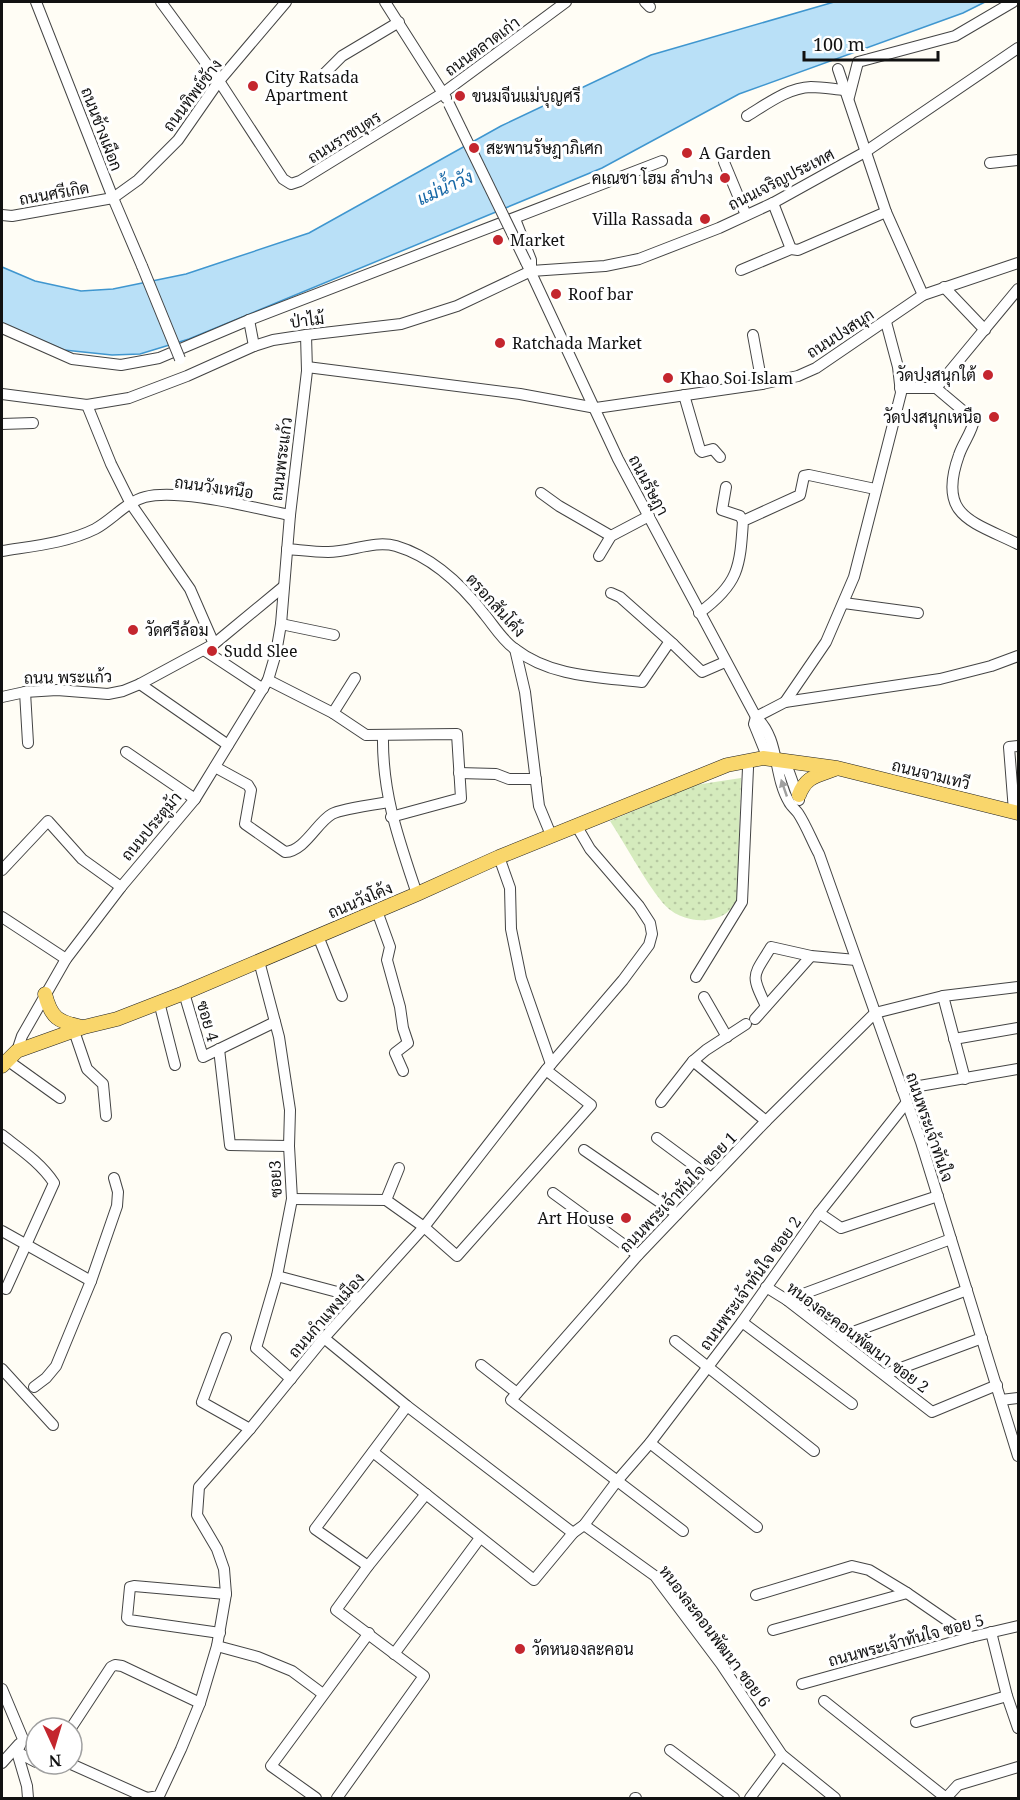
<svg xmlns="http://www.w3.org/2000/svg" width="1020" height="1800" viewBox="0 0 1020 1800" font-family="'Noto Serif',Sarabun,serif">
	<defs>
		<pattern id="green-dots" width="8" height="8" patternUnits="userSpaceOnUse" patternTransform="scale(1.5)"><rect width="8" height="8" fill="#d5ebbd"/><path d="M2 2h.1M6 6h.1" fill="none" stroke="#b6c8a1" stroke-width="1.8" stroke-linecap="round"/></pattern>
	</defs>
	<rect width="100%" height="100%" fill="#fffdf5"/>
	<path fill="url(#green-dots)" d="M741 778 737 900C733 905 730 911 725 914 706 926 676 920 662 902 643 878 627 847 610 821L695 785Z"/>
	<path fill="#b9e0f7" stroke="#3f96cf" stroke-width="1.5" d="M834 2H985L963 13 739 94 602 168 189 339 140 354 112 355 64 350 2 323V267L35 281 81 291 113 289 186 274 309 233 501 126 651 55Z"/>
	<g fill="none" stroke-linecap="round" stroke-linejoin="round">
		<g stroke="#444" stroke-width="12">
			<g id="minor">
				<path d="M36 2 113 198 142 266"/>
				<path d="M161 2 219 81 283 179 291 184 300 181 443 93 566 2"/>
				<path d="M385 2 446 98"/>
				<path d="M645 2 650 7"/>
				<path d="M838 69 886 212 923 295"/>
				<path d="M319 79 342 56 399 22"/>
				<path d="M849 97 858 62 955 36 1013 2"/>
				<path d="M747 116C767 104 787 88 811 87 822 87 833 89 844 90"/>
				<path d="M724 162 746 215"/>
				<path d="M990 163 1018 160"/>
				<path d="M773 203 791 249"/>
				<path d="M2 215 12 216 113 198 138 180 178 140 219 81 286 2"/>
				<path d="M515 219 531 260V268"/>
				<path d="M526 262 618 459 756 717C780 739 773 775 789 802 791 806 795 809 798 813 806 825 812 841 819 854L921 1142 1018 1456"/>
				<path d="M741 270 791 249 798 250 886 212"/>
				<path d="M944 287 985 330"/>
				<path d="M249 320 254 346"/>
				<path d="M2 328 72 359 121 365 159 358 249 320 662 161"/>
				<path d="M753 335 762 384"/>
				<path d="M307 367 520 394 596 408 762 384 798 376 816 368 923 295 1018 263"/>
				<path d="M900 388H936"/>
				<path d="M936 388 974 420C972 432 963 443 959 455 937 516 971 521 1018 544"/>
				<path d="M936 388 1018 289"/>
				<path d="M2 394 87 405 129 398 187 376 254 346 273 340 306 335 401 324 457 306 531 271 605 266 639 259 719 228 773 203 865 152 1018 48"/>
				<path d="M684 395 700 450 702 452 713 449 720 457"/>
				<path d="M87 405 111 464 131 504 190 589 214 644"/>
				<path d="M2 424 33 423"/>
				<path d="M726 487 722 510 740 516 743 521"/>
				<path d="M541 493 559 506 611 536"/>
				<path d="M287 549C300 550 314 552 328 552 351 552 374 540 396 546 433 557 462 585 485 615 494 626 503 641 515 649 551 677 599 677 642 682L668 644H673L702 672 725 662"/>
				<path d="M2 551C32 546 67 543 95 529 112 520 126 502 145 497 179 488 254 508 290 515"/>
				<path d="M599 556 611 536 649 516"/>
				<path d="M611 593 620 597 673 644"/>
				<path d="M844 603 918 613"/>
				<path d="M699 613C739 584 740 567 743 521L800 495 804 476 809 475 875 489"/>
				<path d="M281 624 334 635"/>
				<path d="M515 649 525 692 539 806 551 835"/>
				<path d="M204 650 263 689"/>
				<path d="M268 680 333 713 366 735 457 734 461 798 391 817"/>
				<path d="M140 684 228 745"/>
				<path d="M25 692 28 743"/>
				<path d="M2 697 25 692 57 690 108 694 123 691 140 684 214 644 283 587"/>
				<path d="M785 702 826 642 854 577 901 393 898 367 886 322"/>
				<path d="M333 713 355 678"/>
				<path d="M756 717 785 702 940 679 991 666 1018 656"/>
				<path d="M756 717 754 724 765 751 777 759 789 772 799 800"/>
				<path d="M383 736C382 794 399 840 417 894"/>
				<path d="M126 752 195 799"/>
				<path d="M215 767 248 785 251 790 245 824 285 852C305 851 317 822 332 814 340 809 377 804 389 802"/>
				<path d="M459 773 496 774 509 779H536"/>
				<path d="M1014 811 1009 747 1018 746"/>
				<path d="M499 857 510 888 511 929 521 978 551 1064"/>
				<path d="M2 870 48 821 82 859 121 887"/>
				<path d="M377 911 390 947 387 960 400 1007 403 1028 408 1043 395 1053 403 1071"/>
				<path d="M2 917 66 959"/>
				<path d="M318 936 342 996"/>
				<path d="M259 961 279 1037 290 1110 289 1146 292 1199 277 1276 256 1348 291 1379"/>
				<path d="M696 977 742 902 748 768"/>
				<path d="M184 993 203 1057 275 1022"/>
				<path d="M943 996 965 1079"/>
				<path d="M704 997 727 1037"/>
				<path d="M159 1002 175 1065"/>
				<path d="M766 1006C750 973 753 977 771 947L811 956 856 960"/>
				<path d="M755 1019 811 956"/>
				<path d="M74 1031 87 1069 103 1084 106 1116"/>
				<path d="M954 1039 1018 1028"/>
				<path d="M219 1049 230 1145 289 1146"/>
				<path d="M17 1051 22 1036 66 959 121 887 195 799 268 680 276 653 281 624 290 515 307 371 306 335"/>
				<path d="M7 1060 60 1098"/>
				<path d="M693 1061 766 1121"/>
				<path d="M902 1089 1018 1069"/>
				<path d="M661 1102 693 1061 706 1050 746 1024"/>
				<path d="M2 1135C20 1149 41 1163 54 1183L6 1289"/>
				<path d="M657 1138 711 1178"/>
				<path d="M584 1150 677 1214"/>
				<path d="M553 1193 638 1255"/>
				<path d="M292 1199 386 1200 424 1227 457 1256 591 1105 546 1070"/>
				<path d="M386 1200 399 1168"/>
				<path d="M819 1213 841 1228 938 1196"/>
				<path d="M2 1231 91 1281"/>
				<path d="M277 1276 360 1298"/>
				<path d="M766 1287 787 1300 932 1412 997 1385"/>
				<path d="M787 1300 951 1239"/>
				<path d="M742 1322 852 1404"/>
				<path d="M226 1338 202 1402 250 1429"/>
				<path d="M324 1338 407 1406 573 1533"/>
				<path d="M837 1338 967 1290"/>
				<path d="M675 1341 814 1451"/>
				<path d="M481 1365 517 1393"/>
				<path d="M2 1369 53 1425"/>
				<path d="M885 1374 982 1338"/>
				<path d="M34 1387 46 1378 56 1366 91 1281 117 1206 118 1192 114 1178"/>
				<path d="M1001 1400 1018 1398"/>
				<path d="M650 1443 757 1527"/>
				<path d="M373 1452 534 1580 573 1533 584 1525 617 1481 650 1443 742 1322 819 1213 907 1102"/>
				<path d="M584 1525 655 1576 721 1664 782 1755 835 1798"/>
				<path d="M683 1531 511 1400 638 1255 766 1121 875 1013 943 996 1018 987"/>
				<path d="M368 1566 315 1529 407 1406"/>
				<path d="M756 1595 852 1566 869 1570 907 1593 971 1637"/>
				<path d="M773 1630 907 1593"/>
				<path d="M991 1632 1007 1696 1018 1728"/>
				<path d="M220 1633 129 1620 127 1618 130 1587 134 1586 226 1594"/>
				<path d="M217 1646 258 1657 292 1671 323 1694"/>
				<path d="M394 1654 480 1538"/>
				<path d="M802 1684 971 1637 1018 1626"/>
				<path d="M2 1689 23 1739 17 1752"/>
				<path d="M824 1701 946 1798"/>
				<path d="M916 1722 1007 1696"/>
				<path d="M71 1728 111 1667 115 1665 122 1666 200 1703"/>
				<path d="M670 1750 734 1798"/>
				<path d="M17 1752 27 1786 28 1798"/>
				<path d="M17 1752 36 1762"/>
				<path d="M2 1763 19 1744"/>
				<path d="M71 1764 147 1798 159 1796 181 1749 200 1703 217 1646 226 1594 224 1569 217 1549 197 1515 199 1487 250 1429 324 1338 424 1227 546 1070 623 980 649 945 652 934 650 923 639 906 590 849 576 825"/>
				<path d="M316 1798 271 1766 369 1633"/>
				<path d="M337 1798 424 1676 336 1610 368 1566 426 1494"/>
				<path d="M635 1798H636"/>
				<path d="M750 1798 782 1755"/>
				<path d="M946 1798 958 1785 1018 1767"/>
			</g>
		</g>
		<g stroke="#222" stroke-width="15">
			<g id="major">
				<path d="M799 795C806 776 817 776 835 769"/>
				<path d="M45 994C51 1018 58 1022 82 1027"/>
				<path d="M2 1066 17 1051 84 1027 117 1019 184 993 417 894 499 857 727 765 763 758 837 768 1018 813"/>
			</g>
		</g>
		<use href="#minor" stroke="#fff" stroke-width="10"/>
		<use href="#major" stroke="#f9d66b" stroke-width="14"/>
		<g stroke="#444" stroke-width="12" stroke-linecap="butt">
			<g id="minor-bridge">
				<path d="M449 104 526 262"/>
				<path d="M142 266 180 359"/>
			</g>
		</g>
		<use href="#minor-bridge" stroke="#fff" stroke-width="10"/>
	</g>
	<defs><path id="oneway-solid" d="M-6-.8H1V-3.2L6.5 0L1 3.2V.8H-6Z" transform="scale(1.5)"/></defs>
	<use fill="#a0a0a0" href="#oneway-solid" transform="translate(784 788) rotate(-109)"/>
	<g fill="#c4262e" stroke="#fff" stroke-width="2">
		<circle cx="253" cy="86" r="6"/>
		<circle cx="460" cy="96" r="6"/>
		<circle cx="474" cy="148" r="6"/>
		<circle cx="687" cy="153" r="6"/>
		<circle cx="725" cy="178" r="6"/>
		<circle cx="705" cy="219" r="6"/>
		<circle cx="498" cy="240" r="6"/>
		<circle cx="556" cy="294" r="6"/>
		<circle cx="500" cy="343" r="6"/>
		<circle cx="988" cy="375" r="6"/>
		<circle cx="668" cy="378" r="6"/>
		<circle cx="994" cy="417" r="6"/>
		<circle cx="133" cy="630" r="6"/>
		<circle cx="212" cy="651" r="6"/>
		<circle cx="626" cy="1218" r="6"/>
		<circle cx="520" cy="1649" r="6"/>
	</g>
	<g text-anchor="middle" stroke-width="6" stroke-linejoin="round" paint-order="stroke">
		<g font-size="16" fill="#111" stroke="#fff">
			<text transform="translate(482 46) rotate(-36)" y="6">ถนนตลาดเก่า</text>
			<text transform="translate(192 95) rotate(-53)" y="6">ถนนทิพย์ช้าง</text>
			<text transform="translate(102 129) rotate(69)" y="6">ถนนช้างเผือก</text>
			<text transform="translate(344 137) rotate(-32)" y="6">ถนนราชบุตร</text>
			<text transform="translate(781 179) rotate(-27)" y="6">ถนนเจริญประเทศ</text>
			<text transform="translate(54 193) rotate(-10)" y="6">ถนนศรีเกิด</text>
			<text transform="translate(307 320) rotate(-7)" y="6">ป่าไม้</text>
			<text transform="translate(840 333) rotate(-33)" y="6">ถนนปงสนุก</text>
			<text transform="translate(281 459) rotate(-83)" y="6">ถนนพระแก้ว</text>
			<text transform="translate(649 485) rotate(62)" y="6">ถนนรัษฎา</text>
			<text transform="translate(214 487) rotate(8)" y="6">ถนนวังเหนือ</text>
			<text transform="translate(496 605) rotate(48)" y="6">ตรอกสันโค้ง</text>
			<text transform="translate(68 677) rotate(-1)" y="6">ถนน พระแก้ว</text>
			<text transform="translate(931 774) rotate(14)" y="6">ถนนจามเทวี</text>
			<text transform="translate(151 826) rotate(-50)" y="6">ถนนประตูม้า</text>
			<text transform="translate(360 900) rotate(-23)" y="6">ถนนวังโค้ง</text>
			<text transform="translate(208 1021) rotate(74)" y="6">ซอย 4</text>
			<text transform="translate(930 1127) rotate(71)" y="6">ถนนพระเจ้าทันใจ</text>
			<text transform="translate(275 1179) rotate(-92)" y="6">ซอย3</text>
			<text transform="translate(678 1192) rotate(-46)" y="6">ถนนพระเจ้าทันใจ ซอย 1</text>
			<text transform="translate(750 1283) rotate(-54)" y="6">ถนนพระเจ้าทันใจ ซอย 2</text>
			<text transform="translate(326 1315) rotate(-49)" y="6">ถนนกำแพงเมือง</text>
			<text transform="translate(858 1337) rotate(37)" y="6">หนองละคอนพัฒนา ซอย 2</text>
			<text transform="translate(715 1636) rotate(53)" y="6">หนองละคอนพัฒนา ซอย 6</text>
			<text transform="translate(906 1640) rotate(-15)" y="6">ถนนพระเจ้าทันใจ ซอย 5</text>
		</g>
		<g font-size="16" fill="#111" stroke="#fff" text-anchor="start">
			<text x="265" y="83">City Ratsada<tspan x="265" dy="18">Apartment</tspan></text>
			<text x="472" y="102">ขนมจีนแม่บุญศรี</text>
			<text x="486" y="154">สะพานรัษฎาภิเศก</text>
			<text x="699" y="159">A Garden</text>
			<text x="713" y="184" text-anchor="end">คเณชา โฮม ลำปาง</text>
			<text x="693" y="225" text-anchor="end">Villa Rassada</text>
			<text x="510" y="246">Market</text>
			<text x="568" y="300">Roof bar</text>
			<text x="512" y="349">Ratchada Market</text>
			<text x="976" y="381" text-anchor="end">วัดปงสนุกใต้</text>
			<text x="680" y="384">Khao Soi Islam</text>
			<text x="982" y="423" text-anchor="end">วัดปงสนุกเหนือ</text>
			<text x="145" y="636">วัดศรีล้อม</text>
			<text x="224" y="657">Sudd Slee</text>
			<text x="614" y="1224" text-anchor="end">Art House</text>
			<text x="532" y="1655">วัดหนองละคอน</text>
		</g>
		<g font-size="18" font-style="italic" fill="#1768a6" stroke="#fff">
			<text transform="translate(445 188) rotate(-24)" y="6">แม่น้ำวัง</text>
		</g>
	</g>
	<rect width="1020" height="1800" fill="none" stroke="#111111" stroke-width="6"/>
	<g transform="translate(54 1746) rotate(176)"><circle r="28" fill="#ffffff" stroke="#a0a0a0" stroke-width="1.5"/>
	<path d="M0-4.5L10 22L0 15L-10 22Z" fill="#c4262e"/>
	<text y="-9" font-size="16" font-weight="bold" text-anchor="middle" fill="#111111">N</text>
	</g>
	<path d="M804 51v9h134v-9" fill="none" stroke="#111111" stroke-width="3"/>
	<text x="813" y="51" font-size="18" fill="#111111" stroke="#ffffff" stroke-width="4.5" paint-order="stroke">100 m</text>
</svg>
